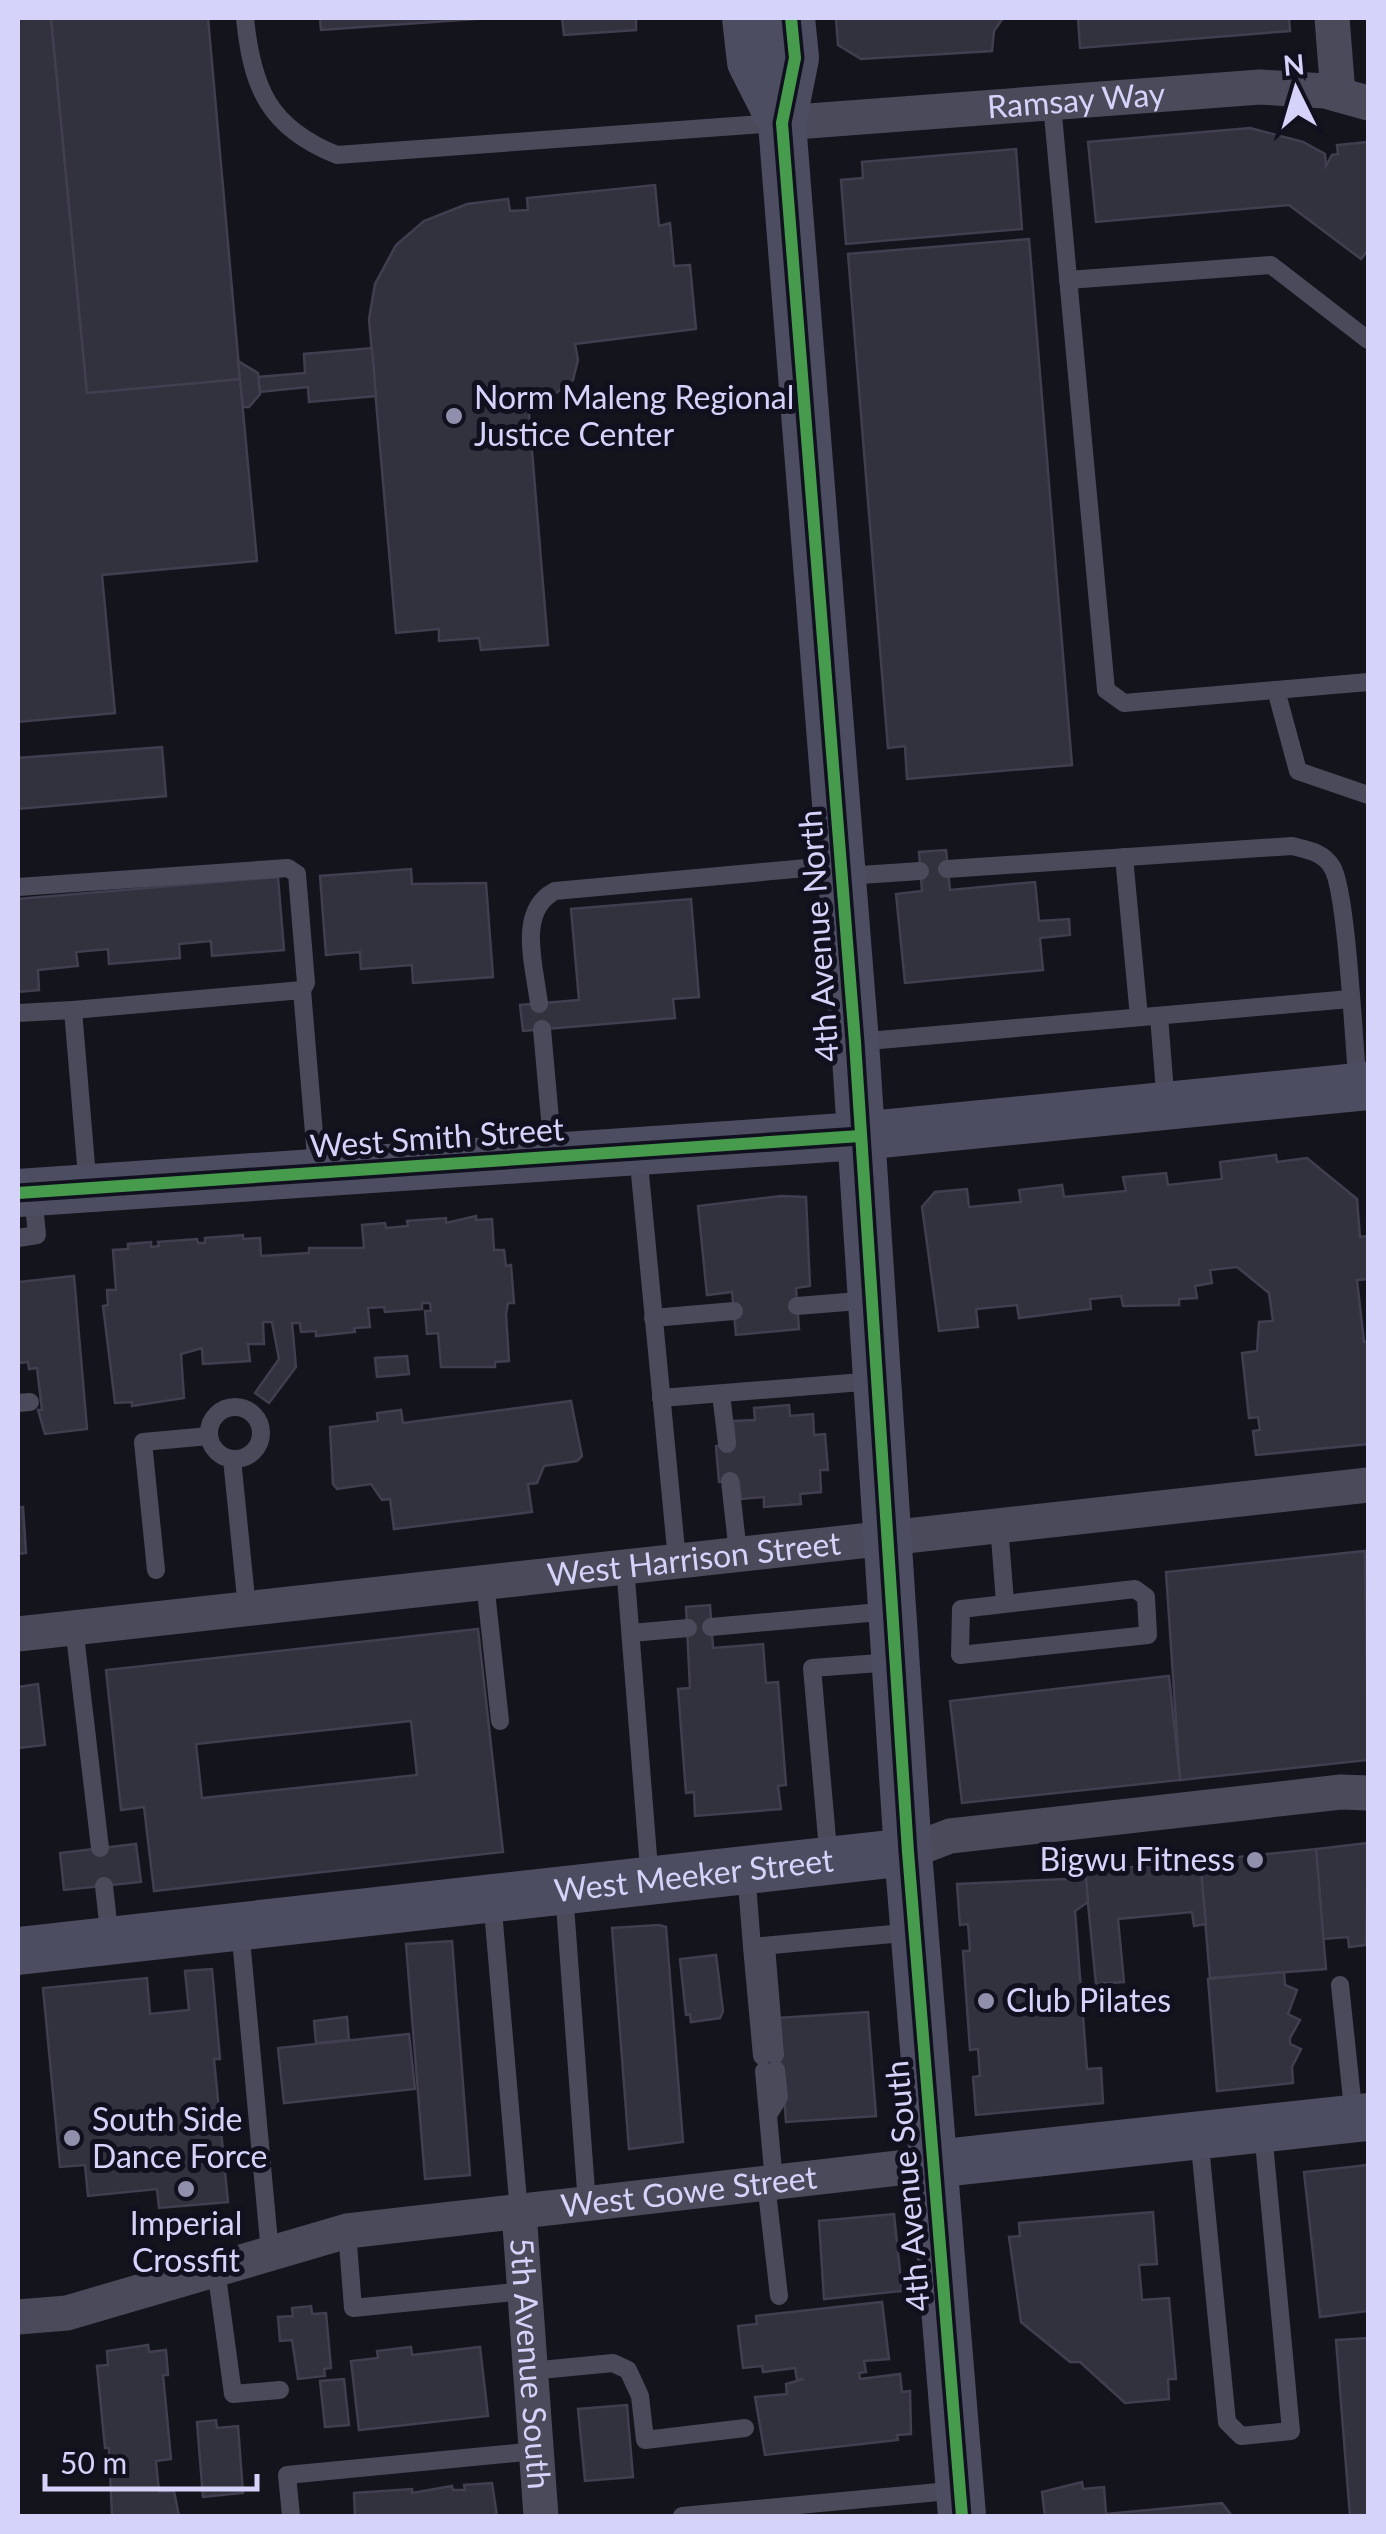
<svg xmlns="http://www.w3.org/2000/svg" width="1386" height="2534" viewBox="0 0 1386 2534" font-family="Lato,sans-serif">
	<rect width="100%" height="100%" fill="#14141c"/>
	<g fill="#32313e" stroke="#403e4f" stroke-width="2.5" fill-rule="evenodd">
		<path d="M18 18H51L87 393 240 379 257 561 102 575 115 713 18 722Z"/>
		<path d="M51 18H208L240 379 87 393Z"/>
		<path d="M320 18H490L321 30Z"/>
		<path d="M562 18H636V30L564 35Z"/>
		<path d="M836 18H1003L994 31 992 51 861 59 838 45Z"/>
		<path d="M1078 18H1289L1290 31 1080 48Z"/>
		<path d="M1250 128 1303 142 1325 154 1326 166 1332 155 1338 154 1337 145 1368 142V250L1361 259 1289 205 1096 222 1088 142Z"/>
		<path d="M1016 149 1022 229 846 244 841 180 863 178 862 162Z"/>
		<path d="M655 185 659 226 670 223 674 266 690 265 696 329 575 344 578 360 573 380 547 400 528 402 548 645 481 650 479 638 439 641V629L396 633 369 319 375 284 396 245 424 221 467 204 508 199 510 211 528 210 527 198Z"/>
		<path d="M1029 239 1072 765 907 779 905 746 888 748 848 254Z"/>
		<path d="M372 348 376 396 309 402 308 387 260 392 258 377 305 373 304 354Z"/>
		<path d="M238 361 258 373 260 394 249 407H243Z"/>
		<path d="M162 747 166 796 18 809V758Z"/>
		<path d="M946 850 950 890 1035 882 1039 921 1069 919 1070 935 1040 938 1043 970 905 983 896 894 922 891 919 852Z"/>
		<path d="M411 869 412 884 486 883 493 977 413 983 412 965 361 969 360 952 326 955 320 876Z"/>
		<path d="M278 877 284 950 212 956 211 941 179 944 180 958 109 964 108 949 76 952 78 966 38 970 39 990 18 992V899Z"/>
		<path d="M691 899 699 997 673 999 675 1018 523 1031 520 1005 579 1000 571 909Z"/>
		<path d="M1276 1155 1277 1162 1307 1158 1357 1199 1360 1237 1368 1236V1279L1357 1280 1364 1342 1368 1341V1444L1256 1455 1253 1431 1260 1430 1258 1417 1249 1418 1242 1353 1257 1351 1259 1322 1273 1321 1269 1293 1237 1267 1210 1270 1212 1283 1195 1286 1197 1298 1179 1299V1305L1123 1306 1121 1296 1090 1299 1091 1309 1019 1318 1017 1305 976 1309 978 1327 939 1331 922 1207 935 1192 967 1189 969 1207 1021 1202 1019 1190 1062 1185 1064 1197 1126 1191 1123 1177 1166 1173 1168 1185 1222 1179 1220 1162Z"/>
		<path d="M781 1196 806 1197 810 1286 796 1288 799 1329 736 1335 732 1292 707 1295 698 1206Z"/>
		<path d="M476 1216V1220L492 1219 494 1250H504L506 1266 511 1265 514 1303H508L506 1314 509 1361 495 1362V1367H441L438 1333 427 1334 425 1311H431L430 1303H422V1309L385 1312 384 1307 368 1308 370 1327 354 1328 355 1332 316 1336V1331L301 1332 300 1323H292L296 1367 269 1403 255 1393 279 1359 272 1322H263L264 1344H248L250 1361 203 1364 202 1348 181 1354 184 1398 132 1406V1402L115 1403 103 1306 108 1305 107 1290H116L113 1250 128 1249V1244L151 1242V1247L159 1246 158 1242 197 1239 198 1243H205V1238L243 1235V1239L260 1238 261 1256 309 1253V1248H364L362 1225 385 1223 386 1228 408 1226 407 1221 446 1218V1223Z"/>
		<path d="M74 1276 87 1429 45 1434 38 1410H42L37 1368 29 1369 28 1362 18 1363V1282Z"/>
		<path d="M407 1356 409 1374 377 1377 375 1358Z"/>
		<path d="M571 1401 582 1456 577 1461 544 1466 537 1483 528 1484 532 1512 394 1529 390 1499 382 1500 371 1484 337 1489 333 1484 330 1427 378 1421 377 1413 401 1410 403 1423Z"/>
		<path d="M789 1405 790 1416 813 1414 814 1435 825 1434 828 1470H820L821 1492 800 1494 801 1504 764 1507V1497L741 1499 739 1481 719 1482 716 1446 735 1444 733 1421 755 1420 754 1408Z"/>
		<path d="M23 1507 26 1553 18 1554V1508Z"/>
		<path d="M1365 1551 1368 1760 1180 1780 1166 1572Z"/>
		<path d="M710 1605 713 1648 763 1644 766 1683 778 1682 786 1785 778 1786 781 1809 695 1816 694 1792 686 1793 678 1689 690 1688 686 1607Z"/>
		<path d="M478 1629 503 1852 154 1891 144 1807 121 1810 106 1670ZM411 1721 417 1775 202 1798 196 1744Z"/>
		<path d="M1169 1676 1180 1780 962 1803 950 1701Z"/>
		<path d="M38 1684 45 1745 18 1748V1687Z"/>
		<path d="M1368 1843 1366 1945 1349 1947 1348 1937 1323 1939 1316 1849Z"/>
		<path d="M136 1844 141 1882 64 1890 60 1853Z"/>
		<path d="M1316 1849 1326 1969 1210 1978 1200 1861Z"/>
		<path d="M1195 1859 1200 1861 1206 1924 1194 1926 1192 1912 1118 1919 1124 1982 1096 1984 1085 1873Z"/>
		<path d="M1086 1878 1088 1902 1075 1911 1087 2069 1101 2068 1103 2103 976 2115 973 2077 980 2076 978 2049 970 2050 963 1951H970L968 1924 960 1925 957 1884Z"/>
		<path d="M659 1925 666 1927 683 2142 629 2149 612 1928Z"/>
		<path d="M452 1941 470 2175 425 2179 406 1944Z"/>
		<path d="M716 1955 723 2011 720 2018 691 2022 690 2014 686 2015 680 1959Z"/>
		<path d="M212 1969 220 2059H214L228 2202 159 2208 157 2189 88 2196 85 2165 60 2167 43 1988 147 1978 150 2014 189 2010 185 1971Z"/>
		<path d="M1284 1972 1285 1985 1297 1990 1288 2014 1300 2020 1290 2038V2044L1301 2049 1292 2067 1293 2083 1217 2091 1208 1979Z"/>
		<path d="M868 2012 876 2116 786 2122 782 2070 761 2071 760 2057 778 2018Z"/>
		<path d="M347 2017 349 2040 316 2043 314 2021Z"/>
		<path d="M409 2034 415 2089 284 2103 278 2048Z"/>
		<path d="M1368 2165V2311L1320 2317 1304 2172Z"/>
		<path d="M1153 2212 1157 2264 1139 2265 1142 2300 1169 2298 1176 2379H1168L1169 2399 1125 2403 1080 2362H1070L1021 2322 1009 2237 1020 2236 1019 2223Z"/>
		<path d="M894 2214 902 2291 824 2299 819 2221Z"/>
		<path d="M882 2302 889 2359 864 2361 866 2372 859 2373 860 2379 900 2374 902 2392 910 2391 911 2434 897 2435 898 2440 765 2455 755 2397 787 2394 786 2384 804 2379 797 2380 795 2368 763 2372 762 2366 743 2368 738 2326 757 2324 756 2316Z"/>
		<path d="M311 2306 312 2314 326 2313 331 2368 324 2369 325 2376 298 2379 292 2340 280 2341 278 2317 293 2316 292 2308Z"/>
		<path d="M1368 2338V2516H1350L1336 2340Z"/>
		<path d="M148 2345 149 2352 166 2350 168 2375H163L171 2459 156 2461 159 2492 174 2491 179 2516H112L109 2448H105L97 2366 108 2365 107 2351Z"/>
		<path d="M411 2347 412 2355 480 2347 488 2416 359 2430 351 2361 378 2358 377 2351Z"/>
		<path d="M344 2379 349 2425 325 2427 320 2381Z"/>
		<path d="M627 2405 633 2477 585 2481 578 2409Z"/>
		<path d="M216 2420 217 2428 238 2426 243 2493 203 2497 197 2422Z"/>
		<path d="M1082 2482 1083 2489 1104 2487 1106 2514 1222 2503 1232 2516H1045L1042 2492Z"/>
		<path d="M492 2483 497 2516H355L354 2493 412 2489V2493L452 2486 453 2490H465L464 2485Z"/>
	</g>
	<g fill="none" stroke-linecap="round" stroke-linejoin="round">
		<g stroke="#4a4a5b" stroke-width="18">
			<path d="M245 18C252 88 269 128 337 155L776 123"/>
			<path d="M1052 104 1106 690 1124 703 1368 682"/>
			<path d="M1068 280 1271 265 1368 340"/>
			<path d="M1276 690 1298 771 1368 795"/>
			<path d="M1124 857 1139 1017"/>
			<path d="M947 869 1292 846C1308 850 1323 852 1332 867 1347 890 1354 1049 1358 1087"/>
			<path d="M846 876 920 871"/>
			<path d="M18 887 288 868 297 874 306 983 302 990"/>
			<path d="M539 1004C535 967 516 911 555 891L839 865"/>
			<path d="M18 1013 73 1010"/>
			<path d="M1159 1016 1166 1105"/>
			<path d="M542 1029 553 1153"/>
			<path d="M856 1042 1350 999"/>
			<path d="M638 1153 677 1560"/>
			<path d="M88 1189 73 1010 302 990 317 1169"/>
			<path d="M18 1238 37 1235 33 1195"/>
			<path d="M797 1306 871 1300"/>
			<path d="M653 1318 734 1311"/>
			<path d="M721 1394 727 1444"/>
			<path d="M661 1398 875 1381"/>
			<path d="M18 1403 30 1402"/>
			<circle cx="235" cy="1433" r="26"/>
			<path d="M232 1459 247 1608"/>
			<path d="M730 1481 738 1553"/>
			<path d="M999 1525 1005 1602"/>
			<path d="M625 1566 650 1881"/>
			<path d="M156 1570 143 1442 209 1436"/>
			<path d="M485 1582 500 1721"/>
			<path d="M1135 1589 1146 1597 1148 1635 960 1655 961 1609Z"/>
			<path d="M74 1627 100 1848"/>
			<path d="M711 1627 891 1611"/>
			<path d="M631 1633 688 1628"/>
			<path d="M829 1861 812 1668 893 1662"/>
			<path d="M746 1871 752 1947 914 1932"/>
			<path d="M104 1886 110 1940"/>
			<path d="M564 1892 587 2204"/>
			<path d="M492 1899 519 2212"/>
			<path d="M240 1928 270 2253"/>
			<path d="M766 1946 775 2055"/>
			<path d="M752 1947 762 2056"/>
			<path d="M1340 1985 1354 2118"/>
			<path d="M764 2071 774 2182"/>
			<path d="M768 2115 779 2097 776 2070"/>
			<path d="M1199 2136 1227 2422 1241 2436 1291 2431 1263 2132"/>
			<path d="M766 2183 779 2296"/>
			<path d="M347 2231 353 2308 525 2291"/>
			<path d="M216 2269 233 2394 280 2390"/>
			<path d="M530 2371 613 2363 628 2370 640 2396 645 2440 745 2428"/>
			<path d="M291 2516 287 2475 536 2451"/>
			<path d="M682 2516 960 2490"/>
		</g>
		<g stroke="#4a4a5b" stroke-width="35">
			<path d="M1332 18 1338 94"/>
			<path id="s1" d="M782 123 1260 87 1325 91 1368 103"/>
			<path id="s2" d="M18 1634 1368 1485"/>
			<path d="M908 1852 950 1836 1341 1792 1368 1793"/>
			<path id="s3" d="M519 2212 541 2516"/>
			<path id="s4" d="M18 2317 67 2313 347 2231 933 2164"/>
		</g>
		<g stroke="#4d4d62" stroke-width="48">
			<path d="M746 18 751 62 782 123"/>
			<path d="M791 18 795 58 782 123 855 1042 908 1852 962 2516"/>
			<path d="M18 1193 860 1136 1368 1086"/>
			<path id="s5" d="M18 1951 908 1852"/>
			<path d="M933 2164 1368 2117"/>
		</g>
		<g stroke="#11101f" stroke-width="19">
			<g id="cycleway">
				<path d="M791 18 795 58 782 123 855 1042 908 1852 962 2516"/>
				<path d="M18 1193 860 1136"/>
			</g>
		</g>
		<use href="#cycleway" stroke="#469c4c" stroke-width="12"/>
	</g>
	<g fill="#9190ac" stroke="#11101f" stroke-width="4">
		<circle cx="454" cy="416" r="10"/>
		<circle cx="1255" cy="1860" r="10"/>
		<circle cx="986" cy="2001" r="10"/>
		<circle cx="72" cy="2138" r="10"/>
		<circle cx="186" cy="2189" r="10"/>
	</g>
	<g text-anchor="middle" stroke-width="10" stroke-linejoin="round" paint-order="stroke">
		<g font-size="32" fill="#d5d3fa" stroke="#11101f">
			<text dy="11" stroke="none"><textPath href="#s1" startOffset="295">Ramsay Way</textPath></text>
			<text transform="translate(819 936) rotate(-94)" y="11">4th Avenue North</text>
			<text transform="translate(437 1138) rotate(-4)" y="11">West Smith Street</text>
			<text dy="11" stroke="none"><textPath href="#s2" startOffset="680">West Harrison Street</textPath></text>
			<text dy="11" stroke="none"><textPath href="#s5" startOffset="680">West Meeker Street</textPath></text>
			<text transform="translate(908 2186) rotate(-95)" y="11">4th Avenue South</text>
			<text dy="11" stroke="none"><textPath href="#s4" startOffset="685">West Gowe Street</textPath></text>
			<text dy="11" stroke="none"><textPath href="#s3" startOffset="152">5th Avenue South</textPath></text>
		</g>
		<g font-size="32" fill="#d5d3fa" stroke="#11101f" text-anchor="start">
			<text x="474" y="409">Norm Maleng Regional<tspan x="474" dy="37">Justice Center</tspan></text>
			<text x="1235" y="1871" text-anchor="end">Bigwu Fitness</text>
			<text x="1006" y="2012">Club Pilates</text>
			<text x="92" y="2131">South Side<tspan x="92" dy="37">Dance Force</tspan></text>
			<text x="186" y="2235" text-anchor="middle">Imperial<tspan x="186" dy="37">Crossfit</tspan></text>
		</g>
	</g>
	<rect width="1386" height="2534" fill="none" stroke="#d5d3fa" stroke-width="40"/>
	<g transform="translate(1296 90) rotate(355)" stroke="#11101f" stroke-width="8" paint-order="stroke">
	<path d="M0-8L18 38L0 25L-18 38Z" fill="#d5d3fa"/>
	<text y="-15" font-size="28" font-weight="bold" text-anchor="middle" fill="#d5d3fa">N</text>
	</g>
	<path d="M45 2474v15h212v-15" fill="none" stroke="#d5d3fa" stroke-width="5"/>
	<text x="60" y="2474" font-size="30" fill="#d5d3fa" stroke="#11101f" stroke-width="8" paint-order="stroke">50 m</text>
</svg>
